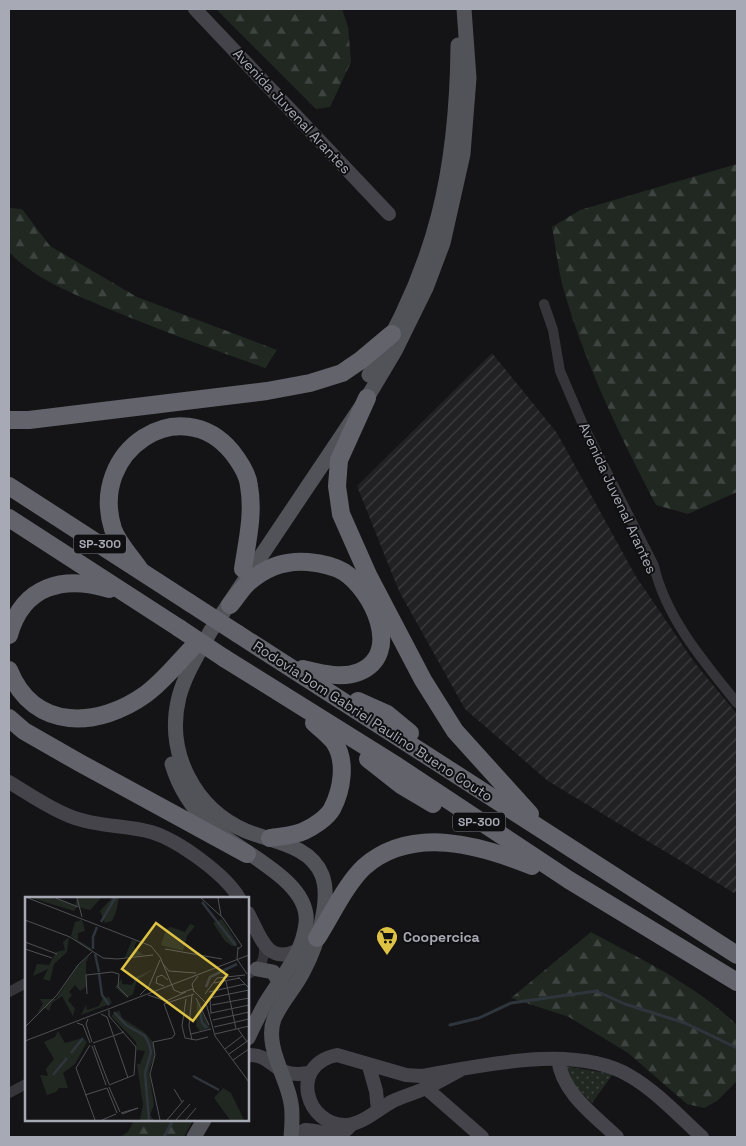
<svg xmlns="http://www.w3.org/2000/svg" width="746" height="1146" viewBox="0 0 746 1146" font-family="'Space Grotesk',sans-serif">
	<defs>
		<pattern id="industrial-furrows" width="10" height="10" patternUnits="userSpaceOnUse" patternTransform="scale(1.25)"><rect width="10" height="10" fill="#212023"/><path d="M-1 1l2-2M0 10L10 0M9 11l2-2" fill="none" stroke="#3e3e41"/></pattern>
		<pattern id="forest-firs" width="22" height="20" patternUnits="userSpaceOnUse" patternTransform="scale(1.25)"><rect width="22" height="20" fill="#212822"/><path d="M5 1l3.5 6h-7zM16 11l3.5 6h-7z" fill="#3e4440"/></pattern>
		<pattern id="park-dots" width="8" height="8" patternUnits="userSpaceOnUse" patternTransform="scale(1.25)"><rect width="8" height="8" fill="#212822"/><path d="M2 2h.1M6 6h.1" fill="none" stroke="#3e4440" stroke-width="1.8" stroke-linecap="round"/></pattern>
	</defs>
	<rect width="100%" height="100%" fill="#141416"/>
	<path fill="url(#industrial-furrows)" d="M492 353 557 433 635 575 694 662 737 714V890L734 893 548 781 465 709 399 591 357 486Z"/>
	<g fill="url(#forest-firs)">
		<path d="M216 9H342L348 27 351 62 330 107 316 109Z"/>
		<path d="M737 164V492L688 514 656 505C620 436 586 366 564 291 558 270 556 248 552 227L580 210Z"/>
		<path d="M9 208 22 209 50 246 137 297 277 350 265 368C211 349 157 329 104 307 70 292 35 279 9 252Z"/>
		<path d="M591 932C642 960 696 985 737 1025V1081L717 1101 704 1108 687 1104 628 1053 569 1017 511 998Z"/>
		<path d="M134 1120H193L184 1137H120L128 1132Z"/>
	</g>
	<path fill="url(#park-dots)" d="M564 1066 613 1074 592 1103 568 1079Z"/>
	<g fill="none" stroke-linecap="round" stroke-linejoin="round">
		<g stroke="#2f353d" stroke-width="3">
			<path d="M450 1025 479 1018 511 1003 596 991 625 1004 685 1023 737 1048"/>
			<path d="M164 1137 173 1120"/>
		</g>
		<g stroke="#36363a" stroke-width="10">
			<path d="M544 304 553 330 560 371 584 427 654 566C666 618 704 662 737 703"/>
			<path d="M248 974C261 968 265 960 264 945"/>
			<path d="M9 992 26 983"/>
			<path d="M9 1093 26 1084"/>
		</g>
		<g stroke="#44444a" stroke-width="14">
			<path d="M195 9 389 214"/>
			<path d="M9 782C29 794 50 809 72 817 98 827 126 825 151 832 178 840 225 874 239 898"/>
			<path d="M248 913C260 935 266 965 297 951"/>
			<path d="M248 1055C275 1054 272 1079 309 1073"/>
			<path d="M558 1059C562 1093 594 1115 617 1137"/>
			<path d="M369 1066 376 1091 378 1110"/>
			<path d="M460 1070C449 1076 437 1083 426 1088 415 1093 404 1096 393 1101 378 1109 363 1124 346 1125 306 1126 288 1065 337 1055L406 1075 421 1076C481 1066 574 1043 630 1076 656 1091 680 1117 702 1137"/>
			<path d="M426 1088 482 1137"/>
			<path d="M293 1137 305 1130C323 1129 336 1144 351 1125"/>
		</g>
		<g stroke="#525259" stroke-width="15">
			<path d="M369 375C436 266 457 171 458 45"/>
			<path d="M172 764C179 788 192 808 210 825 238 852 311 880 306 923 303 954 280 979 265 1004 259 1015 253 1027 248 1038"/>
			<path d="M257 969 273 972 281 984"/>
			<path d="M194 1137 204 1120"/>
			<path d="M291 1137C292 1126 293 1114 291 1103 287 1077 264 1046 274 1019 281 1002 296 987 304 970 316 947 332 901 322 875 310 845 273 842 246 831 195 809 165 753 179 697 185 674 199 653 210 632L367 398 395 351 426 288 443 243 463 154 469 78 464 9"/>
		</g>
		<g stroke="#62636b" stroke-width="18">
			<path d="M367 398 339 460 337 486 341 514 368 575 423 680 455 731 530 814"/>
			<path d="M9 420H29L267 391 310 383 342 373 361 360 392 334"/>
			<path d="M9 486 190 603"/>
			<path d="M9 518 179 628"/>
			<path d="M140 570C132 558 118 543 113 529 88 450 181 390 232 452 239 461 248 474 249 486 254 514 247 542 243 569"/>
			<path d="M230 605C236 598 242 588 249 582 266 567 286 560 308 562 319 563 334 566 344 572 373 591 403 654 359 672 341 679 320 673 303 669"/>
			<path d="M238 634 737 955"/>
			<path d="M9 635C23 585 64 575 109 589"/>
			<path d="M224 658 397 766 569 880 737 982"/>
			<path d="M9 670C34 732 99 728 146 694 165 680 179 661 195 645"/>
			<path d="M358 701 387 714 410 733"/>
			<path d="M9 718 24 731 80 763 247 854"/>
			<path d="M368 759 401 785 433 804"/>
			<path d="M270 838C281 836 294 836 304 831 313 827 327 818 332 809 342 790 347 761 334 742 329 735 321 729 314 723"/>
			<path d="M317 938C331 916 346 884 364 867 412 825 480 845 532 866"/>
		</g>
		<g stroke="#62636b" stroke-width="18">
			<path d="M190 603 238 634"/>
			<path d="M179 628 224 658"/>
		</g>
	</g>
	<defs>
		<g id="supermarket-pin" transform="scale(1.125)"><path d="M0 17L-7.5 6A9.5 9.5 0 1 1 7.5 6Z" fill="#dec244" stroke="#0f0f11"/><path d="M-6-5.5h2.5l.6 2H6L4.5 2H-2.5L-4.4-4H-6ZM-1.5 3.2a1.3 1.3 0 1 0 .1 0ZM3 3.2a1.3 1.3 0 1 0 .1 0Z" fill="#111"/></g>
	</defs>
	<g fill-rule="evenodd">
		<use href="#supermarket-pin" x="387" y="937"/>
	</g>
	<g text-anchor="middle" stroke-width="4" stroke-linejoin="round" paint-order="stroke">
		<g fill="#0f0f11" stroke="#797b83" stroke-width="1">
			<rect x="74" y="534.5" width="52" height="19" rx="4"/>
			<rect x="453" y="812.5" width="52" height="19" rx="4"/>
		</g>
		<g font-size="12" font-weight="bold" fill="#a7a9b4">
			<text x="100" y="548">SP-300</text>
			<text x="479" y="826">SP-300</text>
		</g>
		<g font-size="14" fill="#a7a9b4" stroke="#0f0f11">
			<text transform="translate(292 111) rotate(47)" y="5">Avenida Juvenal Arantes</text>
			<text transform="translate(618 498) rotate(65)" y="5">Avenida Juvenal Arantes</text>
			<text transform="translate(373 721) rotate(33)" y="5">Rodovia Dom Gabriel Paulino Bueno Couto</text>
		</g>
		<g font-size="14" font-weight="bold" fill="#a7a9b4" stroke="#0f0f11" text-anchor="start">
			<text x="403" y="942">Coopercica</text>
		</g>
	</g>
	<g transform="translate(25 897)">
		<rect width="224" height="224" fill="#141416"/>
		<path d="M7 1H29L50 8 52 1H76L65 13 52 10 49 14ZM87 1H94L91 15 87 24 80 26 75 14ZM197 22 212 46 211 48 207 49 200 44 188 26ZM57 23 60 34 53 36V43L66 51 65 54 46 39 50 25ZM165 27 170 29 162 39 158 54 136 48 141 32 146 30 160 35ZM44 40 42 55 29 67 25 84 18 82 23 72 8 79 12 67 24 68 31 55 40 53 38 45ZM107 43 112 44 109 50 118 58 100 60ZM64 59 61 66V90L55 94 50 88 44 95 47 98 43 103 50 112 48 119 37 99 27 106 24 114 20 111 12 116 18 107 15 102H31L52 70ZM131 71 112 83 108 97 102 101 90 90 97 82V87L107 88 111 80ZM84 100 87 106 56 118 61 108 62 113 74 109 78 101ZM172 104 185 131 175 134 171 129ZM94 113 97 121 119 135 128 145 129 160 124 174 129 208 125 218 129 223H115L118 208 112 167H115L120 154 112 153 111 145 86 119ZM33 134 40 146 58 141 62 145 50 167 38 176 43 191H34L31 195 22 198 15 178 23 179 21 172 29 162 19 145 30 140Z" fill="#212822"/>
		<path d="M198 191 206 196 219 223H205L189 201Z" fill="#212822"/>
		<path fill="none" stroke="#2f353d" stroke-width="2.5" d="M177 5 211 49M76 25 90 1M68 52V40L72 30M70 57 74 75M74 77 77 98 84 108M181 90 185 80 212 67M175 114 177 126 182 131M89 115 101 128 120 139 124 147 126 155 120 176 124 223M46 156 58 141M28 178 42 161M168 179 194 193"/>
		<path fill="none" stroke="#4f5055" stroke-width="1" d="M3 1 126 49 135 60 149 93 156 96 167 92 181 106 190 139 224 185M31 1 53 10M52 1 57 20M176 1 198 21 217 49 213 52M193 1 196 19M0 23 45 40 78 61 92 62 128 58M0 45 32 57M213 50 212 62 222 77M0 52 27 61M140 52 197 62M138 67 144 74 171 76M213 80 224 91M201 84 211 132M189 86 215 81M139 89 131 86 132 80 137 78 143 83M169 95 167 87 173 79M184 95 220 87M62 97 61 78 87 75 94 77 93 90 103 100M180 97 192 81 220 78M115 98 124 89 135 63M123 98 141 104 161 95M171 101 184 128M185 101 224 93M185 101 186 117M161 102 157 129 160 141 171 143 183 140M187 108 224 101M84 113V119L111 150 109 178 84 188M186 116 224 108M76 117 82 120 103 181M63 122 61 127 67 145M188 123 224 115M52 126 58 128 65 146M0 130 32 98 53 68 67 55M189 130 224 122M213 132 222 145M166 137 186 132M190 137 224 129M167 143 164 129 167 98M0 144 224 58M68 146 99 135M65 148 51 171 70 223M69 148 84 187M67 149 81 188M200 152 217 139M204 157 224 143M208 163 224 152M84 190 95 215M82 191 92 216M149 192 157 205M60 198 82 191M96 216 113 211 97 217M77 223 91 217M135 223 125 177 130 158 128 145 147 141 150 137 139 107 169 97M142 223 159 203M151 223 165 207M161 223 171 211"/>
		<path fill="#dec244" fill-opacity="0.15" stroke="#dec244" stroke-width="2.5" d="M131 26 202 78 168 124 97 72Z"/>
		<rect width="224" height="224" fill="none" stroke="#a7a9b4" stroke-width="2.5"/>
	</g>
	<rect width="746" height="1146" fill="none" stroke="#a7a9b4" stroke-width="20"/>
</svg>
